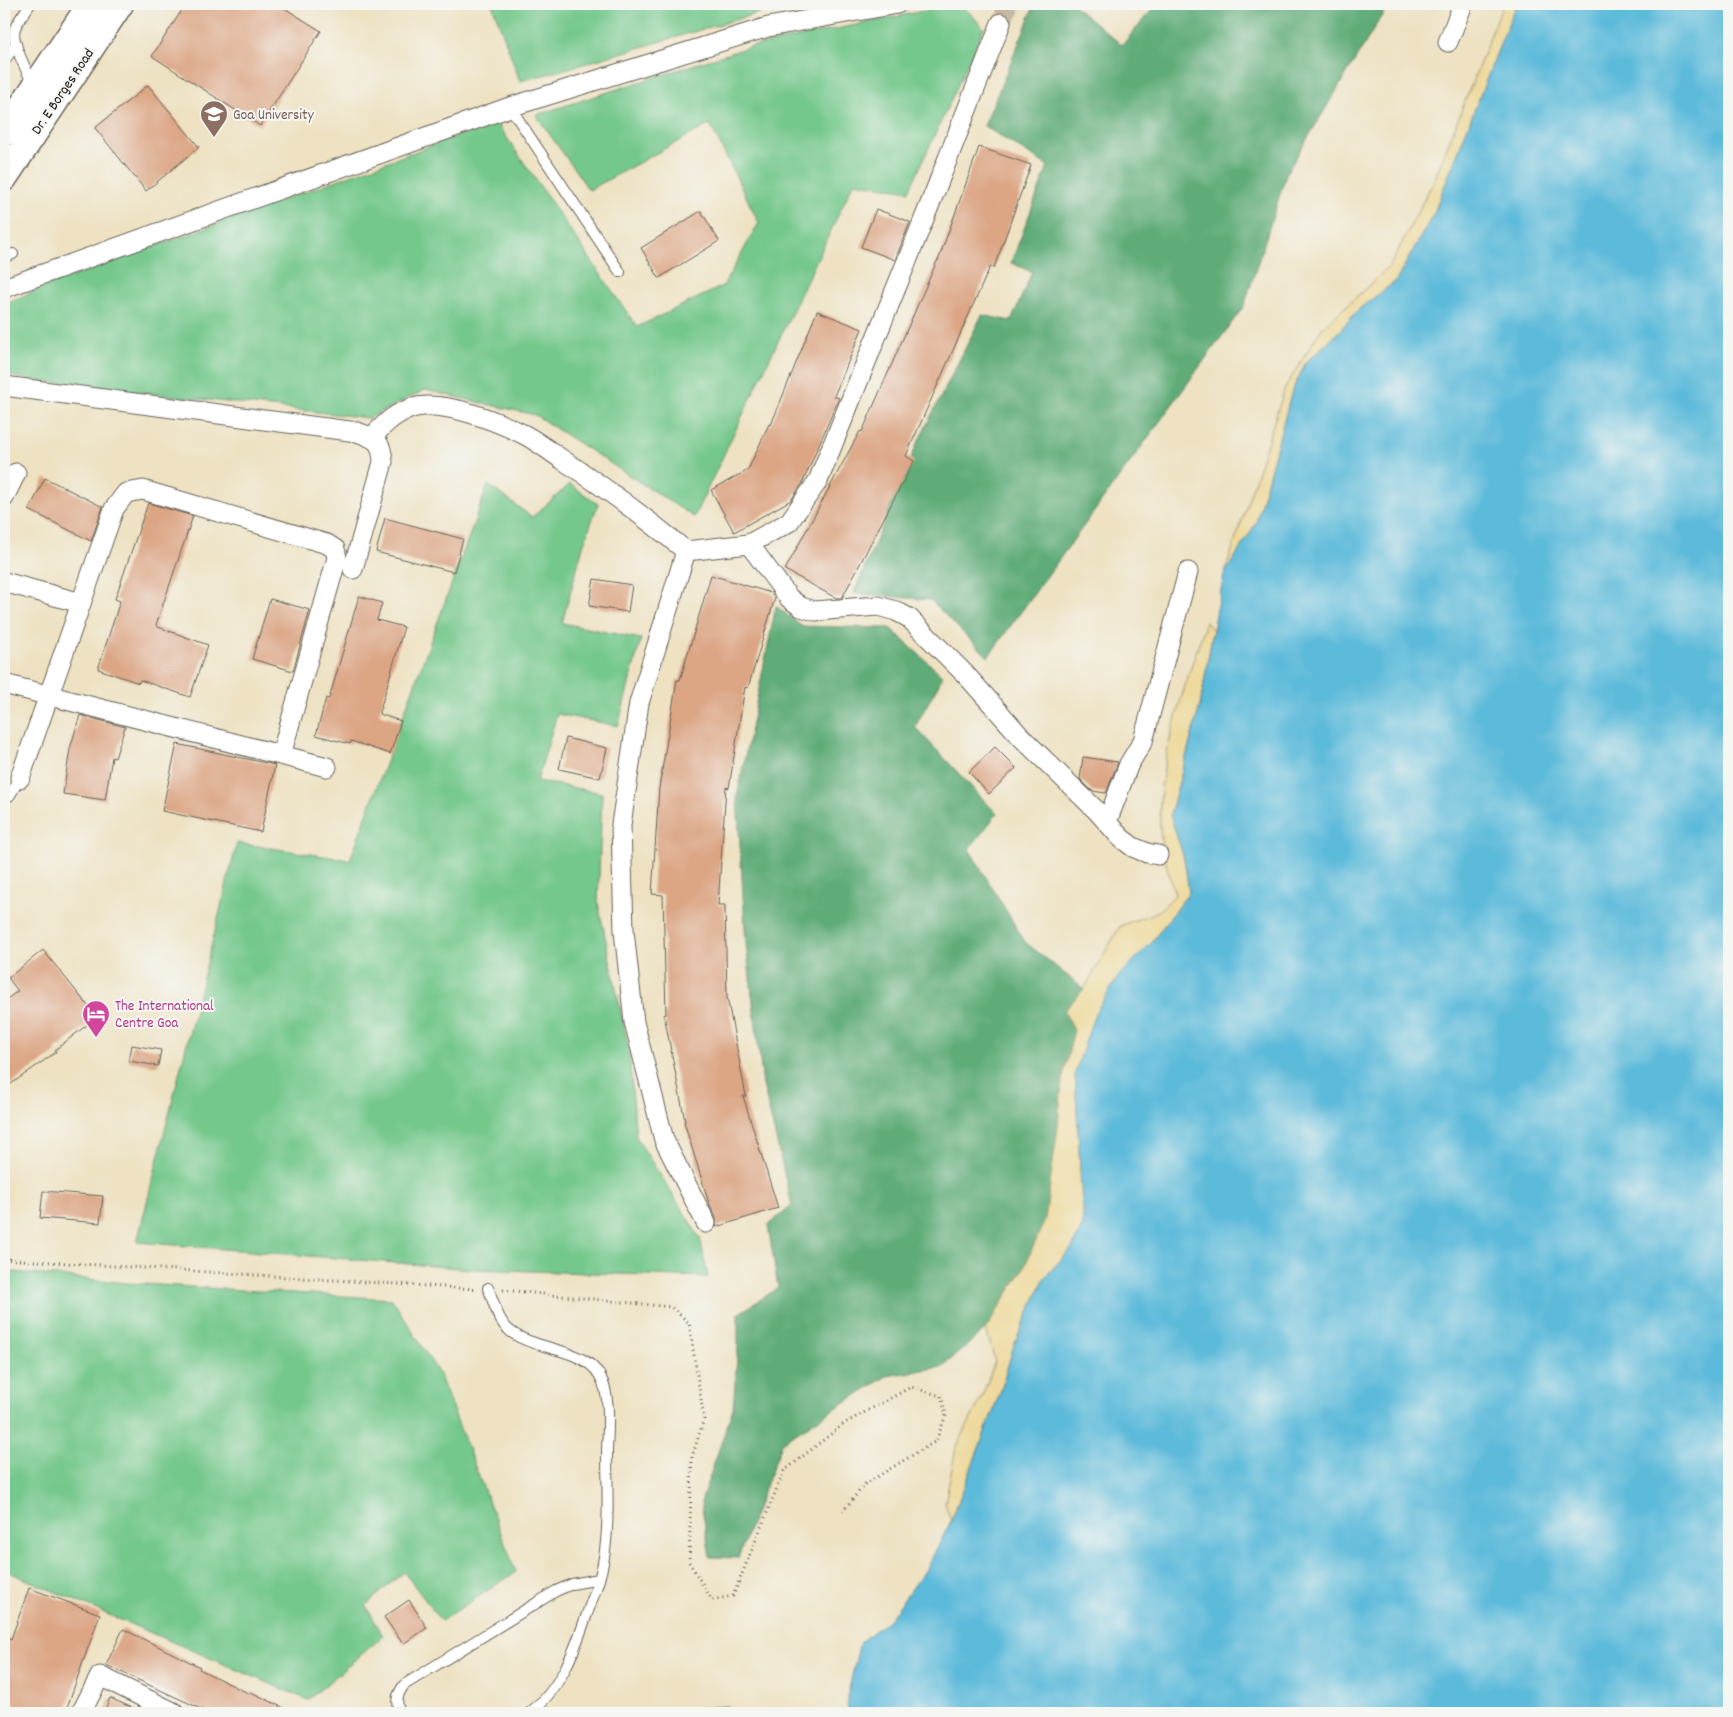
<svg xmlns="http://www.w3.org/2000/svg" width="1733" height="1717" viewBox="0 0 1733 1717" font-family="Dekko,sans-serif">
	<rect width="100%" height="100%" fill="#f6f6f2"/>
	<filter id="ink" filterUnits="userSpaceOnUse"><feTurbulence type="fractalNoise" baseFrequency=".02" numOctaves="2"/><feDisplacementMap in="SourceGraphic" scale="10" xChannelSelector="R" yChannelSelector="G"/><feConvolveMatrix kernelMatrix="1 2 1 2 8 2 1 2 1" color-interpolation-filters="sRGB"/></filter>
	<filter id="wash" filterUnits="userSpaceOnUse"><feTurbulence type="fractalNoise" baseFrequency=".0096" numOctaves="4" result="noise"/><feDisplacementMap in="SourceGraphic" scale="20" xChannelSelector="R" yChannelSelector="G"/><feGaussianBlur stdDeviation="1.12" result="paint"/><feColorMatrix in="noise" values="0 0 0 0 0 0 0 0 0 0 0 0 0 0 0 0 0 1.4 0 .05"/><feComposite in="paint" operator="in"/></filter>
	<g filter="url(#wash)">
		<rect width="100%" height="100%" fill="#eee2c3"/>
		<g fill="#74c88c" stroke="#487254">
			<path d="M492 4H790L555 72 520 81Z"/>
			<path d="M957 4H961L984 28 909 191 854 182 694 517 535 415 425 390 369 418 30 380 4 374V304L41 288 496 122 637 327 723 286 759 223 710 124 589 190 536 115 749 47Z"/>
			<path d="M570 484 598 504 583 546 562 623 641 639 618 726 557 714 537 781 602 793 598 903 629 1050 636 1137 700 1238 708 1277 470 1269 137 1242 237 843 350 860 488 485 532 517Z"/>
			<path d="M4 1271 127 1283 392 1299 439 1374 516 1572 441 1621 404 1572 366 1605 383 1636 308 1700 4 1570Z"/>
			<path d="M728 1706 730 1713H681L680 1710Z"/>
		</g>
		<g fill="#5fac78" stroke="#3e644a">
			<path d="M1035 4H1072L1122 45 1157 4H1389L1287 172 1244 306 988 657 930 600 854 593 916 446 982 315 1011 321 1032 272 1011 263 1048 166 984 126Z"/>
			<path d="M776 606 801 626 890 628 943 676 915 727 997 814 969 849 1025 942 1084 989 1064 1011 1074 1030 1062 1081 1058 1127 1045 1220 1024 1268 986 1329 942 1367 887 1376 783 1441 738 1558 710 1557 701 1502 733 1408 738 1345V1314L778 1288 768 1225 792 1206 763 1085 746 944 737 796Z"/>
		</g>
		<g fill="#eeda9e" stroke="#857b5d">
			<path d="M1503 4H1516L1434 213 1396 281 1359 309 1333 338 1306 362 1292 391 1256 523 1224 575 1285 388 1321 329 1390 266 1435 178Z"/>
			<path d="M1206 622 1213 630 1200 706 1170 815 1184 858 1189 892 1151 943 1120 974 1075 1073 1083 1225 1072 1248 1045 1277 1014 1345 1000 1393 951 1521 945 1503 956 1448 982 1397 995 1361 986 1329 1024 1268 1045 1220 1058 1127 1062 1081 1074 1030 1064 1011 1084 989 1120 926 1159 911 1175 895C1170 876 1163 857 1161 839 1153 769 1185 688 1206 622Z"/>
		</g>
		<path fill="#5cbada" stroke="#3c6b7b" d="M1516 4H1729V1713H848L847 1697 860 1642 889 1620 927 1568 951 1521 1000 1393 1014 1345 1045 1277 1072 1248 1083 1225 1075 1073 1095 1013 1120 974 1151 943 1189 892 1184 858 1170 815 1200 706 1213 630 1224 575 1256 523 1292 391 1306 362 1333 338 1359 309 1396 281 1434 213Z"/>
		<g id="blocks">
			<g fill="#dca685">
				<path d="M186 4H278L321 31 260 126 152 56Z"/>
				<path d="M148 85 199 147 146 191 95 128Z"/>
				<path d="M979 147 1031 165 994 268 990 267 906 456 914 461 842 598H836L785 570 860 431 862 432 937 261H938Z"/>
				<path d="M876 209 910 222 895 260 861 247Z"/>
				<path d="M701 211 719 241 659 278 641 248Z"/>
				<path d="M817 311 862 329 834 396 839 398 802 484 791 500 734 532 711 490 748 470 769 424 771 425Z"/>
				<path d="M45 478 103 507 91 541 29 510Z"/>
				<path d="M148 503 193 516 156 625 158 626V627L208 645 190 697 140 680 139 683 98 669 120 601 115 599Z"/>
				<path d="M385 518 463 539 454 572 376 552Z"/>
				<path d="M711 575 771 593 775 598 748 688 745 687 729 788 726 787 718 905H725L727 997 746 1096H743L778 1208 716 1227V1218L709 1203 684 1122 685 1121 664 1015 666 1014 663 895 652 894 659 788 677 680H680Z"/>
				<path d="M594 579 632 585 628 612 589 606Z"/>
				<path d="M359 596 382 603 377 620 404 627 379 714 401 721 390 754 351 741 350 744 316 735 326 698 329 699Z"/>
				<path d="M270 599 310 610 293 671 252 659Z"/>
				<path d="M80 715 125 727 115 758 112 757 105 800 63 794 70 749Z"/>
				<path d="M566 738 607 748 600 778 559 769Z"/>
				<path d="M177 744 275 765 261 832 162 811Z"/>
				<path d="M995 747 1016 768 989 794 969 772Z"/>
				<path d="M1083 757 1118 762 1106 793 1092 791 1080 779Z"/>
				<path d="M43 950 97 1017 55 1050 56 1052 4 1089V1001L18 991 8 978Z"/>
				<path d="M132 1045 161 1050 158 1066 129 1061Z"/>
				<path d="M43 1191 103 1196 100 1223 40 1218Z"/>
				<path d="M29 1588 100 1614 65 1713H4V1637L11 1639Z"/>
				<path d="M409 1600 427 1628 403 1644 384 1617Z"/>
				<path d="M123 1629 200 1667 199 1669 250 1694 251 1692 294 1713H210L106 1665Z"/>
				<path d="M110 1698 144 1713H104Z"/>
			</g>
		</g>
	</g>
	<g filter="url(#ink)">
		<use href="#blocks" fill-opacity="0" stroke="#666156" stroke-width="1"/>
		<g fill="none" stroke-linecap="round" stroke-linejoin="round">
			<path stroke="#c4baa2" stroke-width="19" stroke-dasharray="19 9" stroke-linecap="butt" d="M1001 23 1008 4"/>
			<g stroke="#666156" stroke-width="12">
				<g id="lane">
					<path d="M30 4C26 11 19 19 15 28 10 41 27 71 33 84"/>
					<path d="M4 61 16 44"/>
					<path d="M510 107 620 272"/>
					<path d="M4 257 13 254"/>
					<path d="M4 800 10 795 20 778"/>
					<path d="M488 1288C494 1302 498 1322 510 1331 535 1351 584 1347 600 1376 611 1395 608 1428 607 1450 607 1487 610 1527 603 1563 600 1581 593 1597 587 1614 575 1649 561 1690 529 1713"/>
					<path d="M400 1713C395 1701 397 1695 404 1685L556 1591 572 1584 599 1579"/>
				</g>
			</g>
			<g stroke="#666156" stroke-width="21">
				<g id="street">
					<path d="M1448 42 1463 4"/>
					<path d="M4 288 510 107 768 27 897 4"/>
					<path d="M4 386 357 432C376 439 382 441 383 462L353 569"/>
					<path d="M372 437C385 424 393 414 412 408 442 399 497 421 525 435 538 442 551 452 563 460 606 488 647 519 686 551"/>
					<path d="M4 498 16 473"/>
					<path d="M749 544 789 598 801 607 815 611 878 606 896 611 909 618 967 676 1021 737 1097 811 1121 838 1133 847 1147 853 1158 855"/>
					<path d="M4 582 81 603"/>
					<path d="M4 684 327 767"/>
					<path d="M20 778 114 509 126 493 143 490 327 544 335 549 337 558 281 755"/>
					<path d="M1107 822 1129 764 1143 741 1188 572"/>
					<path d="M706 1223 664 1140 634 1022 624 931 621 825 639 703 686 551 749 544 789 522 818 481 930 204 1001 23"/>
					<path d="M81 1713 100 1676 175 1713"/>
				</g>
			</g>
			<g stroke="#666156" stroke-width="29">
				<g id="secondary">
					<path d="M4 133 91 4"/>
					<path d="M4 178 120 4"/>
				</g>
			</g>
			<g stroke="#666156" stroke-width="3" stroke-dasharray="1 4" stroke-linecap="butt">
				<path d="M4 1259 475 1289"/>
				<path d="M503 1290 671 1307 689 1323 704 1419 692 1457 689 1562 712 1600 733 1596 784 1471 845 1423 911 1387 941 1396 946 1415 936 1441 865 1484 843 1511"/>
			</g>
			<use href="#lane" stroke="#fff" stroke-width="10"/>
			<use href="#street" stroke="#fff" stroke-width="19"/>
			<use href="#secondary" stroke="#fff" stroke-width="26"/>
		</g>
	</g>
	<defs>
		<g id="university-pin" transform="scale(1.4375)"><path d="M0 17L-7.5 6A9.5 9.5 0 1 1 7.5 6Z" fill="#8d6e63" stroke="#f6f6f2"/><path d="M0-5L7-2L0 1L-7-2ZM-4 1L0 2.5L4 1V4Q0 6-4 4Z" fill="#fff"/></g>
		<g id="hotel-pin" transform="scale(1.4375)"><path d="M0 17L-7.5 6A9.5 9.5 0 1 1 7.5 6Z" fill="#d1479c" stroke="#f6f6f2"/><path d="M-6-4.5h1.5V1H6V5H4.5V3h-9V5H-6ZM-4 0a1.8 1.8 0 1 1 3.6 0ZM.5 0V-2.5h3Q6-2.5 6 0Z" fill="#fff"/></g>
	</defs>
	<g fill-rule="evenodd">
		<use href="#university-pin" x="214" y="114"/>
		<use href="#hotel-pin" x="96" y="1014"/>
	</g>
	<g text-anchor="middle" stroke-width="4" stroke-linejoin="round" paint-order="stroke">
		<g font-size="15" fill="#1c1c1c" stroke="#f6f6f2">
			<text transform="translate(62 91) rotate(-56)" y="5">Dr. E Borges Road</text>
		</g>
		<g font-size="15" fill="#785e54" stroke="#f6f6f2" text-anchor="start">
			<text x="233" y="119">Goa University</text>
		</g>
		<g font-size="15" fill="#b23c85" stroke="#f6f6f2" text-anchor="start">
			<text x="115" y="1010">The International<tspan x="115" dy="17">Centre Goa</tspan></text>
		</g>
	</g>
	<rect width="1733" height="1717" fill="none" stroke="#f6f6f2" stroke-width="20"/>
</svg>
